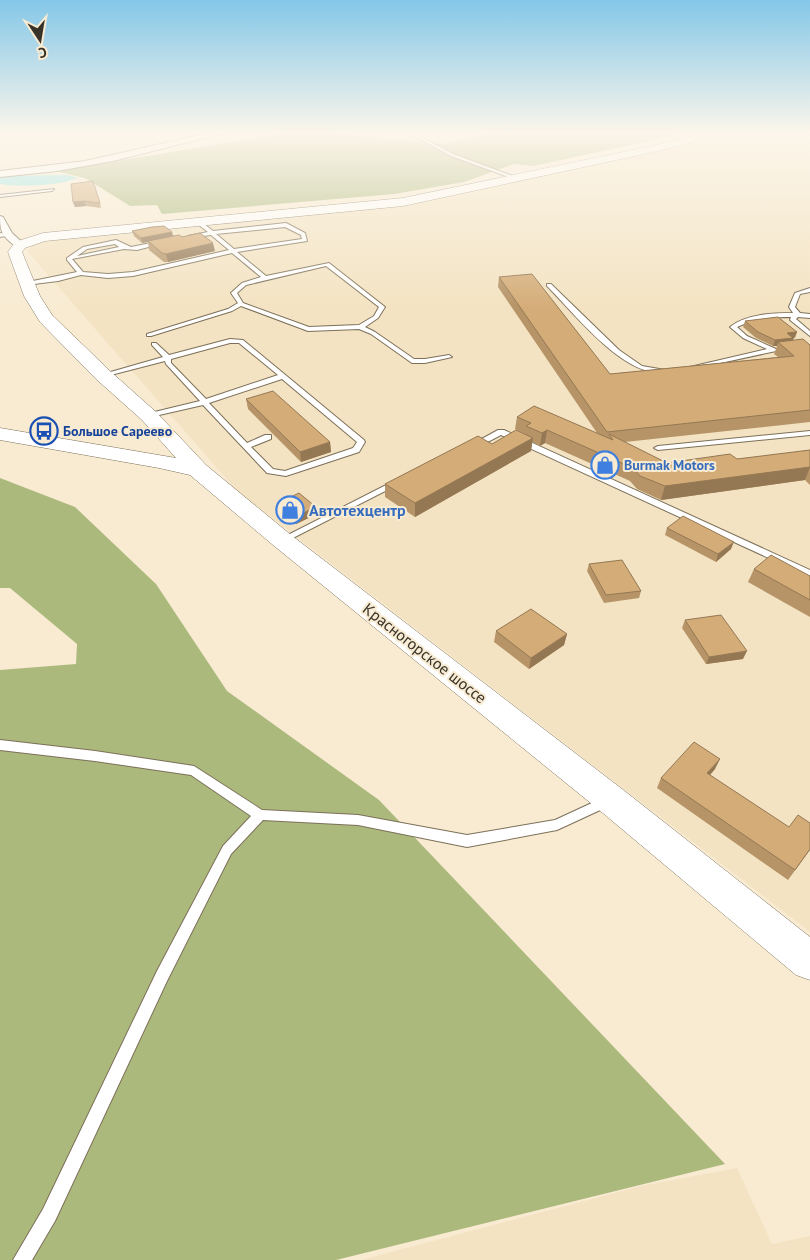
<svg xmlns="http://www.w3.org/2000/svg" width="810" height="1260" viewBox="0 0 810 1260" font-family="'PT Sans',sans-serif">
	<rect width="100%" height="100%" fill="#f8ebd2"/>
	<g fill="#f3e3c2">
		<path d="M707 132H810V932L238 492 27 251 34 244 50 240 406 205 581 168 688 143Z"/>
		<path d="M737 1168 772 1244 810 1236V1260H361L641 1186Z"/>
	</g>
	<g fill="#acb97c">
		<path d="M295 132H318L443 144 496 132H678L673 136 533 166 514 164 464 182 394 194 162 214 157 205 130 206 85 178 55 171Z"/>
		<path d="M0 478 75 507 156 584 227 691 379 800 725 1164 336 1260H0V670L76 664 77 644 10 588H0Z"/>
	</g>
	<path fill="#8fe4e7" d="M67 175 78 178C58 186 21 187 0 184V177L4 176Z"/>
	<g fill="none" stroke-linecap="round" stroke-linejoin="round">
		<g stroke="#7c705a" stroke-width="2">
			<g id="lane">
				<path d="M407 132H412L453 154 521 179 517 180 451 156Z"/>
				<path d="M54 189 52 191 0 197V195Z"/>
				<path d="M195 220H199L213 231 286 223 305 233 307 241 237 252 266 276 329 263 385 307 378 318 365 327 375 332 414 359H425L449 355 452 357 425 363H412L371 334 359 329 308 331 241 306 232 311 151 336H147V334L228 309 238 303 231 293 232 292 242 283 261 277 232 253 133 276 108 278 81 275 58 281 26 285 23 283 77 272 67 260V258L83 247 116 240 131 247 161 241 164 243 137 250 124 249 72 259 83 272 108 274 133 272 229 250 211 235 188 238V236L208 232 195 222ZM285 227 301 235 302 239 234 249 216 234ZM115 244 119 247 77 256 87 249ZM326 266 379 307 374 316 359 325 309 327 243 303 237 293 246 285Z"/>
				<path d="M0 233 11 235 0 237Z"/>
				<path d="M547 284H551L619 350 642 366 665 370V372C625 379 574 313 547 286Z"/>
				<path d="M810 288V292L800 294 795 307 800 313 810 314V318L798 317 796 319 810 331V336L790 320 791 317C772 317 754 319 737 327L747 336 776 349V351L693 369 690 367 767 349 743 338 730 327C746 314 773 313 793 313L789 307 795 293Z"/>
				<path d="M230 339 243 340 364 440 365 442 359 452 286 476 267 473 203 405 146 418V414L200 401 166 364 165 361 103 377 100 375 163 357 152 345V343H156L169 355ZM230 343H239L278 375 206 399 171 363V359ZM282 379 357 442 353 448 285 471 273 469 251 447 271 439V435H265L247 443 209 403Z"/>
				<path d="M498 430H504L810 570V577L501 435 476 448H473L469 446Z"/>
				<path d="M810 431V435L658 450 654 448 658 446Z"/>
				<path d="M394 481H397L401 483 285 542H279L278 540Z"/>
				<path d="M0 740 95 751 194 766 262 810 358 815 467 835 555 820 607 796 611 797 613 801 611 805 557 830 467 847 358 825 263 820 231 854 167 981 55 1221 32 1260H13L43 1209 157 971 223 846 251 816 191 775 95 761 0 750Z"/>
			</g>
		</g>
		<g stroke="#7c705a" stroke-width="2">
			<g id="street">
				<path d="M214 132H228L113 161 57 171 0 177V171L85 161Z"/>
				<path d="M0 216 3 217 12 233 25 245 24 247H16C3 236 0 234 0 216Z"/>
			</g>
		</g>
		<g stroke="#7c705a" stroke-width="1">
			<path id="secondary" d="M692 132H704L693 142 658 151 403 206 45 241 25 248 22 252 40 296 52 315 110 371 156 412 206 465 291 535 622 789 810 937V980L796 975 598 809 273 545 190 475 159 468 0 440V428L176 458 142 420 96 379 40 322 24 296 8 252 15 242 43 233 403 198 657 145 685 138Z"/>
		</g>
		<use href="#lane" fill="#fff" fill-rule="evenodd"/>
		<use href="#street" fill="#fff" fill-rule="evenodd"/>
		<use href="#secondary" fill="#fff" fill-rule="evenodd"/>
	</g>
	<g fill="#b69467">
		<path d="M71 184 100 203 101 208 86 206 75 207 73 202Z"/>
		<path d="M132 231 172 232 173 236 182 237 215 251 168 262H164L149 250 148 242 142 243 134 236Z"/>
		<path d="M499 277 610 374 778 357 774 354 777 346H773L756 338 743 327 745 321 797 332 795 338H793L792 340 810 345V422L625 442 667 463 737 459 810 450V485L805 480 661 500 637 489 630 481 545 443 540 446 532 442 531 451 415 517 385 497V484L492 444 525 434 515 429 517 417 597 433 498 287Z"/>
		<path d="M246 399 330 442 331 452 301 462 248 409Z"/>
		<path d="M278 503 316 507 317 514 296 524 279 510Z"/>
		<path d="M667 528 731 549 716 562 665 535Z"/>
		<path d="M589 564 641 591 639 598 604 603 587 571Z"/>
		<path d="M754 569 810 576V617L748 582Z"/>
		<path d="M685 620 743 659 706 664 682 628Z"/>
		<path d="M496 631 567 634 564 645 529 669 494 642Z"/>
		<path d="M715 769 710 775 810 850 788 880 657 788 661 778Z"/>
	</g>
	<g fill="#947854">
		<path d="M84 201 86 206 75 207 73 202Z"/>
		<path d="M172 232 173 237 142 243 141 238Z"/>
		<path d="M213 243 215 251 168 262 166 254Z"/>
		<path d="M797 332 791 344 778 342 777 346H773L775 340 787 333Z"/>
		<path d="M547 430 545 443 540 446 542 433Z"/>
		<path d="M533 438 531 451 415 517V503Z"/>
		<path d="M330 442 331 452 301 462 300 452Z"/>
		<path d="M810 467 805 480 661 500 665 486Z"/>
		<path d="M316 507 317 514 296 524 295 517Z"/>
		<path d="M734 542 731 549 716 562 718 554Z"/>
		<path d="M567 634 564 645 529 669 531 658Z"/>
		<path d="M747 651 743 659 706 664 709 657Z"/>
		<path d="M720 759 715 769 703 783 707 773Z"/>
	</g>
	<g fill="#d4ac78" stroke="#947854">
		<path d="M93 181 100 203 84 201 73 202 71 184Z"/>
		<path d="M164 226 172 232 141 238 132 231 152 227Z"/>
		<path d="M200 233 213 243 166 254 162 253 148 241 179 235 182 237Z"/>
		<path d="M532 274 610 374 794 356 778 342 803 339 810 345V410L607 432 499 277Z"/>
		<path d="M778 317 797 332 787 333 793 338 775 340 758 332 745 321Z"/>
		<path d="M273 391 330 442 300 452 246 399Z"/>
		<path d="M534 406 613 440 609 434 667 463 730 454 737 459 810 450V467L665 486 640 476 633 468 547 430 542 433 526 426 531 423 517 417Z"/>
		<path d="M516 430 533 438 415 503 385 484 478 436 492 444Z"/>
		<path d="M299 493 316 507 295 517 278 503Z"/>
		<path d="M683 516 734 542 718 554 667 528Z"/>
		<path d="M771 555 810 576V600L754 569Z"/>
		<path d="M622 560 641 591 606 595 589 564Z"/>
		<path d="M531 609 567 634 531 658 496 631Z"/>
		<path d="M721 615 747 651 709 657 685 620Z"/>
		<path d="M694 742 720 759 707 773 789 827 798 815 810 823V849L795 870 661 778Z"/>
	</g>
	<linearGradient id="sky" x2="0" y2="1"><stop stop-color="#84c7e8"/><stop offset="0.43" stop-color="#fcf6eb"/><stop offset="1" stop-color="#fcf6eb" stop-opacity="0"/></linearGradient>
	<rect width="810" height="309" fill="url(#sky)"/>
	<defs>
		<g id="bus-ring" transform="scale(1.4375)"><circle r="9.5" fill="#f8ebd2" stroke="#1a4fb4" stroke-width="1.5"/><path d="M-5-6H5V4H4V6H2V4H-2V6H-4V4H-5ZM-3.5-4V0h7V-4ZM-3.5 1.2v1.5H-2V1.2ZM2 1.2v1.5H3.5V1.2Z" fill="#1a4fb4"/></g>
		<g id="shop-ring" transform="scale(1.4375)"><circle r="9.5" fill="#f8ebd2" stroke="#3f7fe0" stroke-width="1.5"/><path d="M-5-2.5h2.3a2.7 3.5 0 0 1 5.4 0H5L5.5 6h-11ZM-1.5-2.5h3a1.5 2.3 0 0 0-3 0Z" fill="#3f7fe0"/></g>
	</defs>
	<g fill-rule="evenodd">
		<use href="#bus-ring" x="44" y="431"/>
		<use href="#shop-ring" x="605" y="465"/>
		<use href="#shop-ring" x="290" y="510"/>
	</g>
	<g text-anchor="middle" stroke-width="4" stroke-linejoin="round" paint-order="stroke">
		<g font-size="14" font-weight="bold" fill="#164399" stroke="#f8ebd2" text-anchor="start">
			<text x="63" y="436">Большое Сареево</text>
		</g>
		<g font-size="14" font-weight="bold" fill="#366cbe" stroke="#f8ebd2" text-anchor="start">
			<text x="624" y="470">Burmak Motors</text>
		</g>
		<g font-size="16" font-weight="bold" fill="#366cbe" stroke="#f8ebd2" text-anchor="start">
			<text x="309" y="516">Автотехцентр</text>
		</g>
		<g font-size="16" fill="#383329" stroke="#f8ebd2">
			<text transform="translate(425 653) rotate(38)" y="6">Красногорское шоссе</text>
		</g>
	</g>
	<g transform="translate(40 40) rotate(168)" stroke="#f8ebd2" stroke-width="4" paint-order="stroke">
	<path d="M0-4L9 19L0 12L-9 19Z" fill="#383329"/>
	<text y="-8" font-size="14" font-weight="bold" text-anchor="middle" fill="#383329">С</text>
	</g>
</svg>
